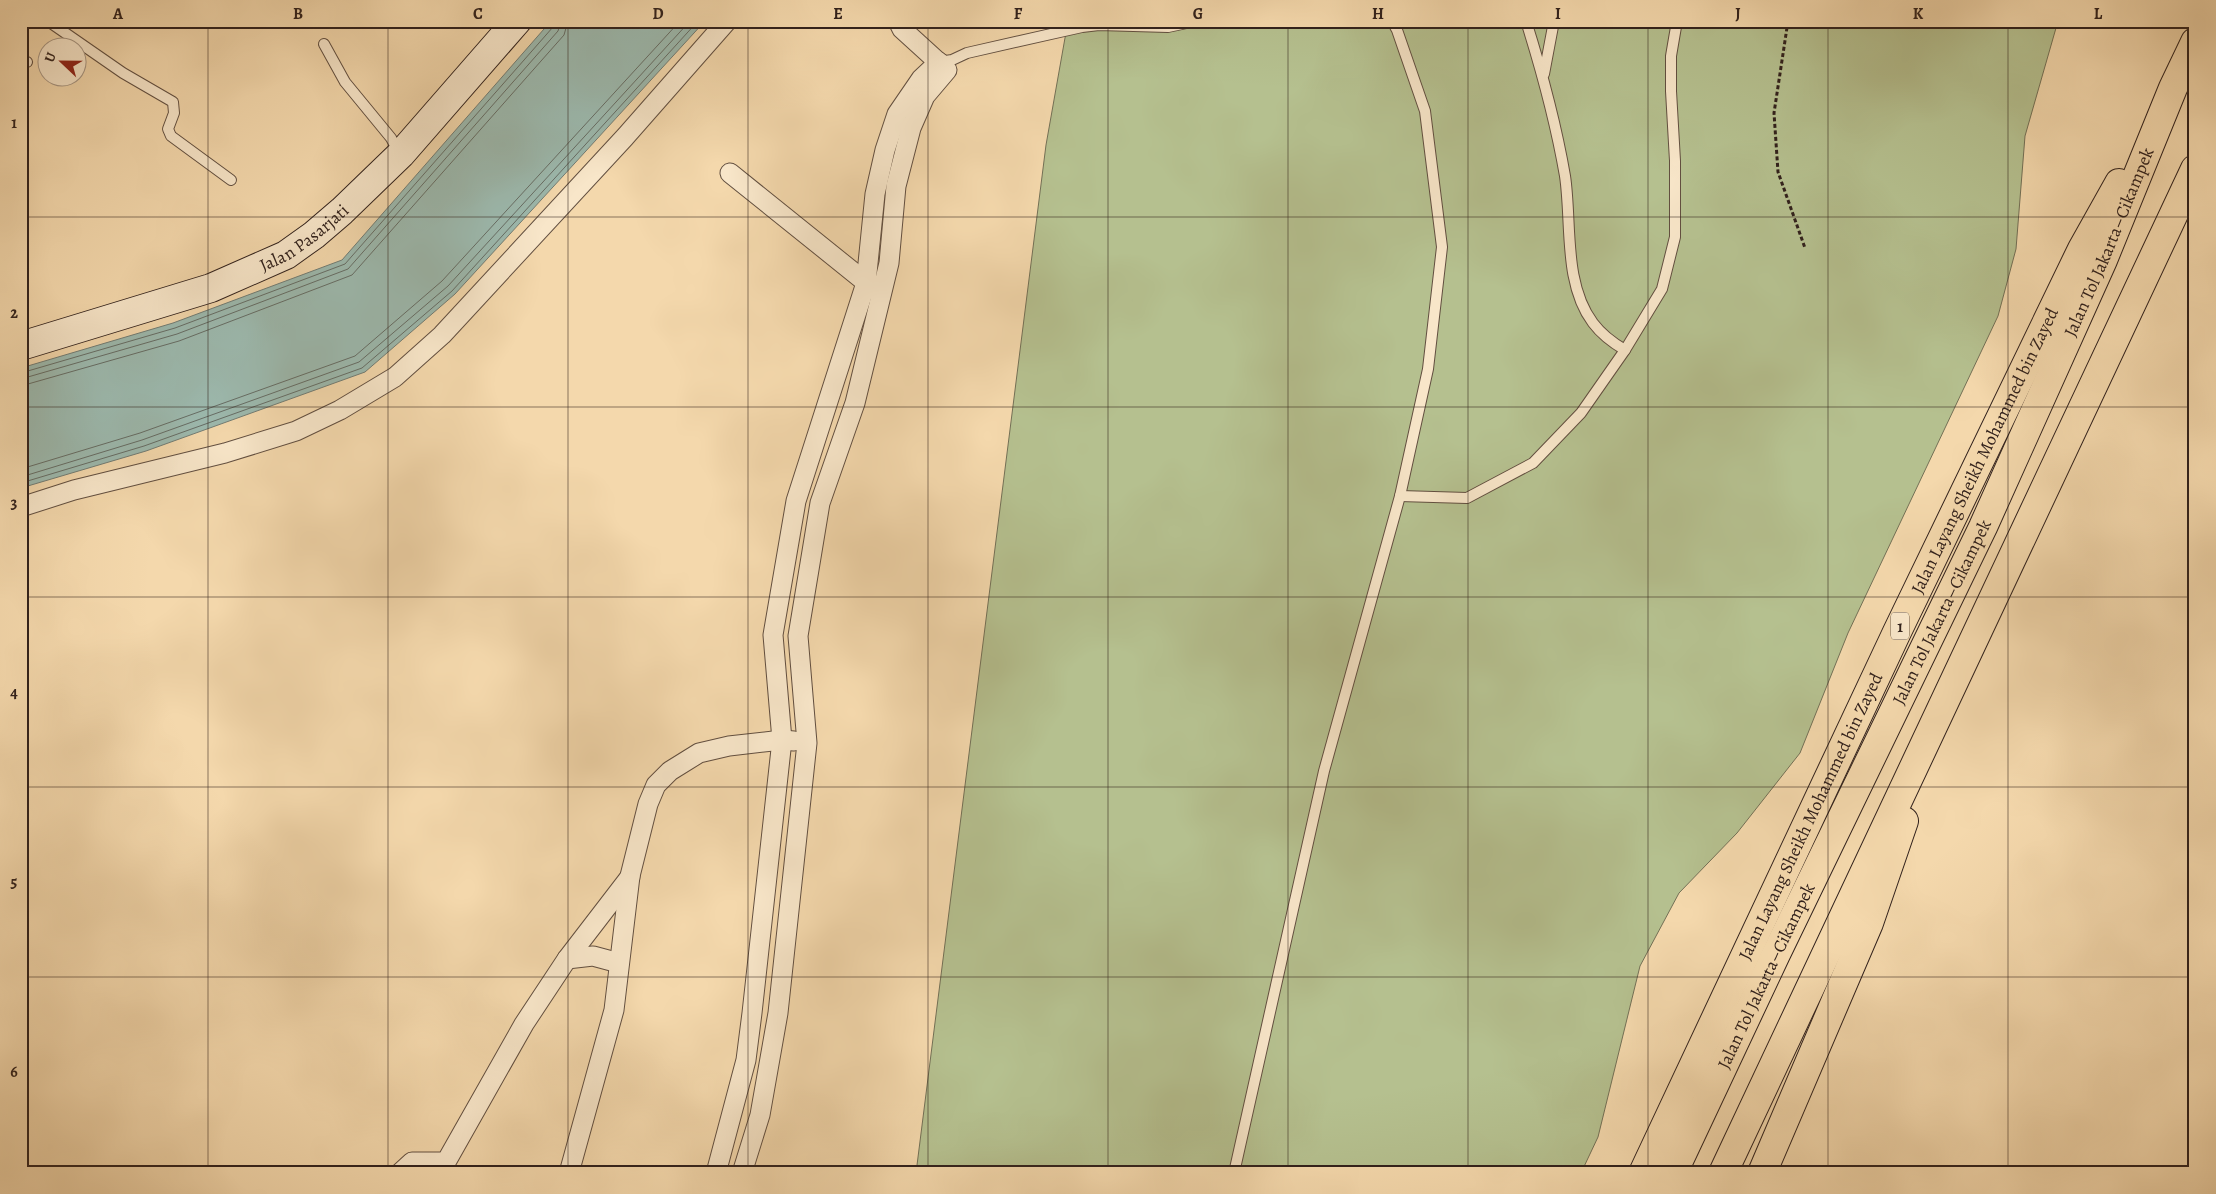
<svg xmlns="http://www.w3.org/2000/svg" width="2216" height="1194" viewBox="0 0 2216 1194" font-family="Alegreya,serif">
	<rect width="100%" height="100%" fill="#f4d8ac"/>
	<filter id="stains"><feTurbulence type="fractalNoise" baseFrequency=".004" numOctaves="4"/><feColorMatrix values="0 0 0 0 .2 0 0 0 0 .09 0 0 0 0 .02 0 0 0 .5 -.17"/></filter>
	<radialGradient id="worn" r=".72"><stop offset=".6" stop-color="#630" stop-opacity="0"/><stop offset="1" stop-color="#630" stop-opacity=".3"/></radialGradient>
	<path fill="#b5c08f" stroke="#737056" d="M1068 21H2058L2025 136 2016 249 1998 316 1848 633 1800 753 1737 833 1679 893 1640 966 1598 1137 1581 1173H916L1046 145Z"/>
	<path fill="#9cb9ae" stroke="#717c74" d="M551 21H705L455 294 365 372 146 451 21 488V368L173 323 342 260Z"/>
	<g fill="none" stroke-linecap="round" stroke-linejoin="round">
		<g stroke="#666d65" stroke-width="1">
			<path d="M21 373 175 328 345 264 553 27 554 21"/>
			<path d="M21 379 177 334 348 269 558 31 561 21"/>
			<path d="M21 386 179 341 352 275 564 35 568 21"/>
			<path d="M21 469 140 433 355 356 442 281 680 21"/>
			<path d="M21 477 142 440 359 362 448 286 690 21"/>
			<path d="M21 483 144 446 362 368 452 291 698 21"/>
		</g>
		<g stroke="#624f40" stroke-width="12">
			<g id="lane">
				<path d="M48 21 123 73 173 102 174 113 168 129 171 136 231 180"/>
				<path d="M1526 21C1542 72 1556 124 1565 176 1572 223 1563 283 1593 323 1602 335 1613 343 1625 350"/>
				<path d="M324 44 345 82 391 138 400 154"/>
				<path d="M21 60 27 62"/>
				<path d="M939 62 952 60 967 53 1082 27 1099 25 1168 27 1196 21"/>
				<path d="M1544 74 1554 21"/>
				<path d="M1400 496 1467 498 1533 463 1581 413 1625 350 1662 289 1675 237V161L1671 91V56L1677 21"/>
				<path d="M1234 1173 1324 771 1400 496 1428 369 1442 247 1425 111 1397 30 1392 21"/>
			</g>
		</g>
		<g stroke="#624f40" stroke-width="21">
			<g id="street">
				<path d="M730 173 873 288"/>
				<path d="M21 507 74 490 225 453 296 431 340 410 395 377 442 335 625 137 727 21"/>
				<path d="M567 959 593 956 619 963"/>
				<path d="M400 1173 412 1162H446L524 1024 567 959 630 877"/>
				<path d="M569 1173 614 1010 630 876 648 804 656 785 670 771 699 753 729 746 782 740 794 741"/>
				<path d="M716 1173 746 1060 752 1013 782 740 773 635 796 501 866 283 875 194 885 150 897 114 921 79 939 62"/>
				<path d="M742 1173 760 1115 778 1013 807 743 798 636 820 503 855 403 889 263 896 186 911 128 925 96 947 70 902 29 898 21"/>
			</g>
		</g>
		<g stroke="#31211c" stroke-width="30">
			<g id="secondary">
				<path id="s1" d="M21 346 211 288 286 255 314 235 342 211 401 154 517 21"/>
			</g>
		</g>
		<g stroke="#31211c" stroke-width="30">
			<g id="highway">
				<path id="s2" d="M1643 1173 1897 632 2082 249 2119 183"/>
				<path id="s3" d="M1673 1173 1776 954 1983 527 2103 260 2173 88 2195 42"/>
				<path d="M1723 1173 2195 169"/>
				<path d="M1762 1173 1869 923 1904 821"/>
			</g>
		</g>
		<path stroke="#31211c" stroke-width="3" stroke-dasharray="4 2.5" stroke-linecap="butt" d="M1788 21 1774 113 1778 172 1805 248"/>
		<use href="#lane" stroke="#f8e6c9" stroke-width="10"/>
		<use href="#street" stroke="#f8e6c9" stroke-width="19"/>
		<use href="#secondary" stroke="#f8e6c9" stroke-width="28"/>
		<use href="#highway" stroke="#f4d8ac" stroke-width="28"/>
	</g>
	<path fill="none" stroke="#31211c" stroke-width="1" stroke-opacity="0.55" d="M208 21V1173M388 21V1173M568 21V1173M748 21V1173M928 21V1173M1108 21V1173M1288 21V1173M1468 21V1173M1648 21V1173M1828 21V1173M2008 21V1173M21 217H2195M21 407H2195M21 597H2195M21 787H2195M21 977H2195"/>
	<g text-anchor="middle" stroke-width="4" stroke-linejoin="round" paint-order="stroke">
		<rect fill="#f8e6c9" stroke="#6d5c50" stroke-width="1" x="1891" y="612.5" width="18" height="27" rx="4"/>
		<g font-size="16" font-weight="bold" fill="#31211c">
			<text x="1900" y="632">1</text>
		</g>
		<g font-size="18" fill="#31211c" stroke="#f8e6c9">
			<text dy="6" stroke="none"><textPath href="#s1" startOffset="305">Jalan Pasarjati</textPath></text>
			<text dy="6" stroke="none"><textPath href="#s3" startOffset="1028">Jalan Tol Jakarta–Cikampek</textPath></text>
			<text dy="6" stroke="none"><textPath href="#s2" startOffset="799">Jalan Layang Sheikh Mohammed bin Zayed</textPath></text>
			<text dy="6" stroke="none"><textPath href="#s3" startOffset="622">Jalan Tol Jakarta–Cikampek</textPath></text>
			<text dy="6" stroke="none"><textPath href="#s2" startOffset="394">Jalan Layang Sheikh Mohammed bin Zayed</textPath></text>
			<text dy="6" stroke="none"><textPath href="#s3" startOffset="218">Jalan Tol Jakarta–Cikampek</textPath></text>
		</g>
	</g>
	<rect width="2216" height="1194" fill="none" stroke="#f4d8ac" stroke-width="55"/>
	<g transform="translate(62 62) rotate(292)"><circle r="24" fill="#f8e6c9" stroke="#a89784"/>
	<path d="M0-4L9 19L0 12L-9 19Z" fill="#8f2418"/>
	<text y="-8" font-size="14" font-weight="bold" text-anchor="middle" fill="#31211c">U</text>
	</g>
	<rect x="28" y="28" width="2160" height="1138" fill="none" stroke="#31211c" stroke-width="2"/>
	<g font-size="16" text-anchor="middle" font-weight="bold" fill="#31211c">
		<text x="118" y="19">A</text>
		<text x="298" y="19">B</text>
		<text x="478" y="19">C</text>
		<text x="658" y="19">D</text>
		<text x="838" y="19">E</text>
		<text x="1018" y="19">F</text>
		<text x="1198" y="19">G</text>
		<text x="1378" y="19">H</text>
		<text x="1558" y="19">I</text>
		<text x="1738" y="19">J</text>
		<text x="1918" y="19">K</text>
		<text x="2098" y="19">L</text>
		<text x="14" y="128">1</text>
		<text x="14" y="318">2</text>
		<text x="14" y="508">3</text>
		<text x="14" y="698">4</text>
		<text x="14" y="887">5</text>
		<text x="14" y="1077">6</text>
	</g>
	<rect width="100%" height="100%" filter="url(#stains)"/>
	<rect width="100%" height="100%" fill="url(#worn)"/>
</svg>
